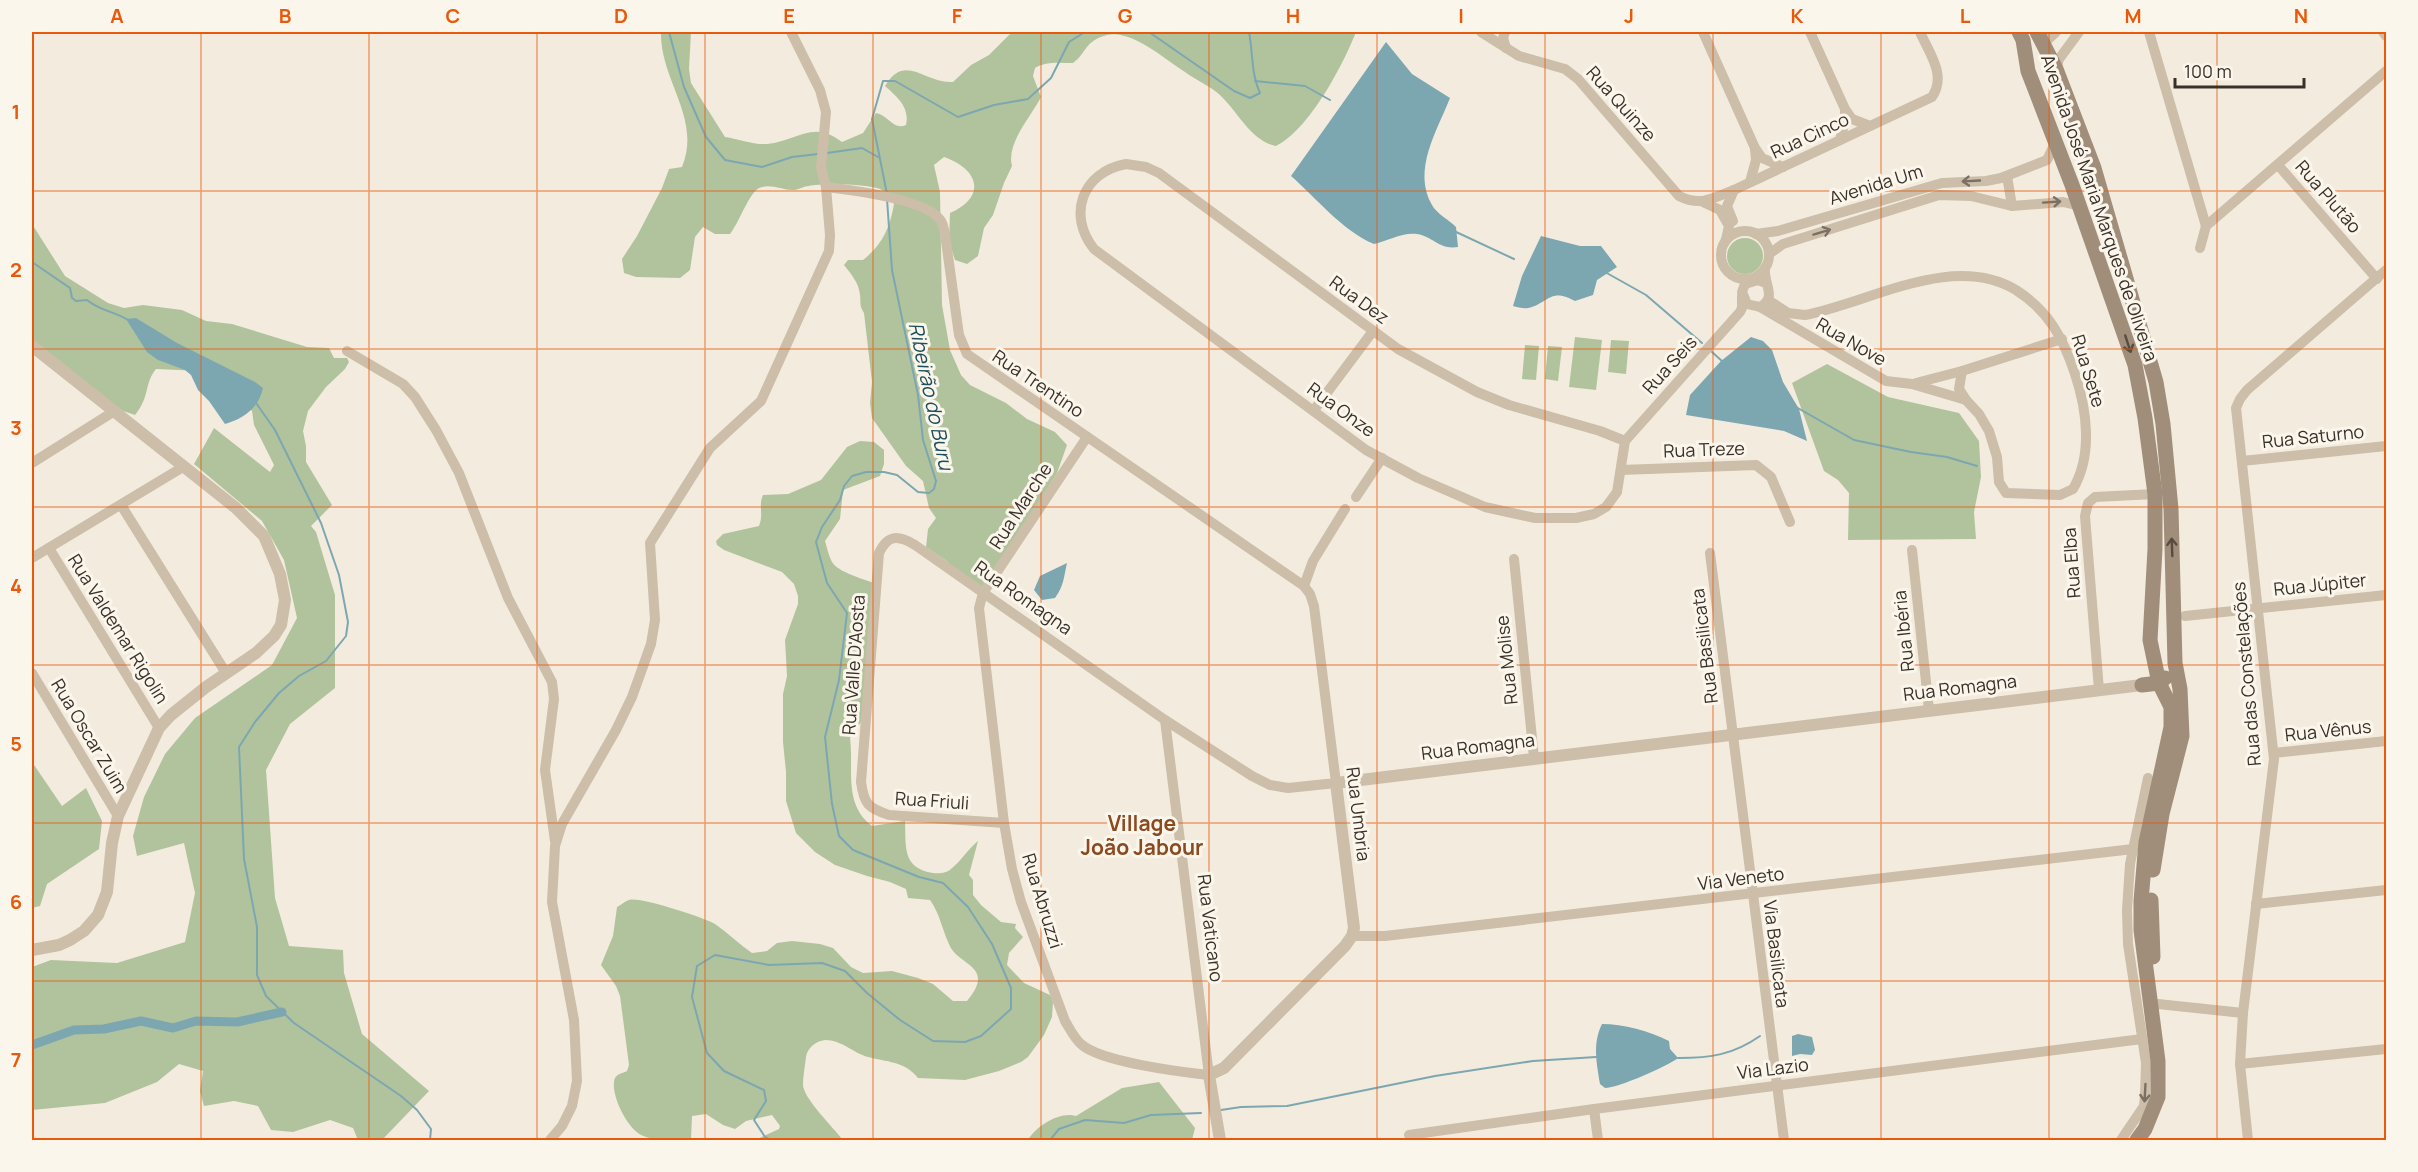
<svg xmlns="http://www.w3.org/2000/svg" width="2418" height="1172" viewBox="0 0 2418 1172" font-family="Manrope,sans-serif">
	<rect width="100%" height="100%" fill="#f3ecde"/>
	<g fill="#b1c39d">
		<path d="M661 32H691L689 69 691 83 725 137C739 139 753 145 767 144 797 141 813 119 842 142L863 133 876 113C888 115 894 131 906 125 910 107 897 97 885 86 905 52 925 84 953 82L971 65 989 55 1012 32H1356C1343 65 1309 130 1276 146 1251 141 1238 112 1220 95 1210 86 1196 80 1185 72 1166 60 1131 29 1107 35 1084 41 1087 53 1073 63 1060 63 1046 61 1035 68L1033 76 1041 97C1031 117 1006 143 1012 166L1004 183 993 215 984 228 978 256 967 264 955 260 949 241 950 213C987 197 979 169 944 157L934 165 940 192 942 305 950 350 961 375 970 385 1006 403 1027 419 1055 432 1067 445 1057 473 985 588 952 574 948 562 926 547 928 529 936 518 929 508 923 481 906 466 872 418 870 403 872 382 864 313C859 305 861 303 860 295 859 283 851 274 844 265L848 260H863C882 245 890 228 894 204 891 198 887 193 882 190 872 184 821 183 809 186 804 186 800 189 795 190 782 191 772 183 759 188 749 193 739 223 730 234H715L703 227 695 237 690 270 680 278 636 277 624 273 622 259 637 236 662 188 669 169 682 167C702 118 660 81 661 32Z"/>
		<path d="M32 224 65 276 108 303 124 308 143 305 182 310 206 321 232 324 307 347 329 348 334 358H347L349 362 345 369 326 387 308 411 303 431 306 446V462L332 505 311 526 316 532 335 595V688L290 724 266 770 275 898 289 946 343 950 344 973 362 1034 429 1091 382 1140H358L353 1128 330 1120 293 1132 271 1130 258 1106 234 1101 204 1106 200 1091 203 1071 179 1064 157 1082 105 1103 32 1110V967L51 960 117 963 185 942 195 893 184 843 137 856 133 836 144 797 165 754 195 718 272 665 297 618 284 560 262 521 194 464 214 428 270 472 274 465 254 425 252 411 201 371 156 369C144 384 150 397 135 415L123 411 32 344Z"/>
		<circle cx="1745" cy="256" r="18"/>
		<path d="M1575 337 1602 340 1596 390 1569 387Z"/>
		<path d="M1611 340 1629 341 1626 374 1608 372Z"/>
		<path d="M1525 345 1539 346 1536 380 1522 379Z"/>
		<path d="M1548 346 1562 347 1558 381 1545 379Z"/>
		<path d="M1827 364 1888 397 1959 413 1979 441 1981 477 1974 512 1976 539 1848 540 1849 493 1838 480 1824 471 1792 383Z"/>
		<path d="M860 441 874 442 884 450V464L880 476 843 490 840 519 825 541C827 547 828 554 831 560 836 573 867 579 880 586L861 722 850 738C854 770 843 804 872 826L905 821C906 847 902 868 933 873 939 874 947 873 951 869 961 861 968 849 978 841L969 875 973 880V895L981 905 1001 922 1016 924 1015 928 1023 937 1009 953 1007 965 1024 983 1050 995 1053 1002 1052 1017 1044 1035 1028 1057 1021 1062 999 1071 965 1080 918 1078C905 1061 886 1062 868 1057 853 1053 842 1040 825 1040 816 1041 807 1048 806 1057 805 1066 803 1076 803 1085 804 1099 833 1127 843 1140H755L779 1129 780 1126 772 1115 746 1121 735 1129 723 1125 706 1114 692 1116 691 1140C675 1140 656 1142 641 1135 627 1128 609 1093 615 1078 617 1074 623 1073 627 1071L629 1065 620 996 616 986 601 965 613 936 617 907C621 905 625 901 629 900 639 896 705 918 715 924 728 933 739 944 752 953L767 951 777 943 792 941 820 944 833 948 851 967 863 973 892 971 918 978 933 984 953 1001H967C997 965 957 966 949 944 942 929 940 914 930 900L908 898 906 889 890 882 867 876 835 865 815 852 796 833 786 801V772L783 742V694L787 676 785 640 798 604V596L794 584 782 572 724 550 717 545 716 541 723 534 759 526C764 514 758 506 763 495L788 494 821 480 847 447Z"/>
		<path d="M32 762 62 806 86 788 102 821 99 849 47 884 40 906 32 908Z"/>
		<path d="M1159 1082 1195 1128 1192 1140H1028C1036 1126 1060 1111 1076 1116L1122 1088Z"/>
	</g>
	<g fill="#7ca7b1">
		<path d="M1386 42 1412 74 1450 98C1437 131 1412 170 1432 205 1436 213 1449 220 1456 227L1458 247C1439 250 1434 237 1417 234 1402 232 1388 241 1374 244 1344 232 1315 197 1291 176Z"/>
		<path d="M1541 236 1580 246H1601L1617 267 1597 280 1593 295 1575 301C1550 287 1549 303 1528 308 1524 309 1517 307 1513 306L1522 276Z"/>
		<path d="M136 318 177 343 255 382 263 388C259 408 243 419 225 424L209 401 198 390 191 375 185 370 158 360 147 352 126 319Z"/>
		<path d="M1751 337 1763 341 1772 350 1783 382 1799 409 1807 441 1784 431 1686 415 1690 395 1721 361Z"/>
		<path d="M1067 563C1064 576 1064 586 1055 598L1042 600 1034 590 1040 576Z"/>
		<path d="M1602 1024C1623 1024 1650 1031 1669 1041L1670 1049 1678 1058C1668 1066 1618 1088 1605 1088L1600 1084C1597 1064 1592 1044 1602 1024Z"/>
		<path d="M1798 1034 1812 1037 1815 1050 1812 1055 1800 1054 1792 1056V1036Z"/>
	</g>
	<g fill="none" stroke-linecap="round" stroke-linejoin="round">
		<g stroke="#7ca7b1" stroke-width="2">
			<path d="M669 32 684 87 706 137 725 160 762 167 792 157 818 154"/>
			<path d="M1149 32 1234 91 1250 98 1260 93C1251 74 1253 52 1249 32"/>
			<path d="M1255 81 1305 86 1330 100"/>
			<path d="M827 153 862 148 878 157"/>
			<path d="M887 194 872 119 883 81H895L958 117 994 105 1028 99 1051 78 1069 42 1085 32"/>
			<path d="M1454 231 1514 259"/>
			<path d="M32 262 70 288 72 298 76 301 87 300C100 311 114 311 128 320"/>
			<path d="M1605 272 1646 295 1702 343"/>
			<path d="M1712 352 1723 362"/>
			<path d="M256 403 275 430 321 523 339 575 348 622 346 636 326 661 299 676 279 693 255 722 239 747 244 859 257 927V975L266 996 294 1023 401 1096 417 1110 431 1129 430 1140"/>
			<path d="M1796 407 1854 440 1911 452 1947 457 1977 466"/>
			<path d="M1678 1058C1710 1058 1733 1055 1760 1036"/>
			<path d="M1221 1110 1241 1107 1287 1106 1435 1076 1533 1061 1596 1057"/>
			<path d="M771 1140 765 1137 754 1120 766 1101 764 1090 724 1071 707 1053 692 997 697 966 715 955 769 965 822 963 845 971 867 993 900 1020 933 1041 965 1042 981 1036 1011 1009V988L992 944 968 907 943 883 919 877 853 850 839 836 832 804 825 737 839 680 847 613 827 583 816 542 822 527 840 500 844 486 852 476 866 472H884L897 475 918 492 929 493 934 489 936 481 923 440 918 395 892 270 887 199"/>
			<path d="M1050 1140 1059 1129 1085 1120 1124 1123 1151 1115 1201 1113"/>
		</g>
		<path stroke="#7ca7b1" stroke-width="9" d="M32 1045 74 1030 104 1029 141 1021 173 1028 196 1021 237 1022 282 1012"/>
		<g stroke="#ccbea9" stroke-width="10">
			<path d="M1481 32 1519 56 1565 69 1578 79 1679 196C1701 207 1713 198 1734 190L1932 97C1947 75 1929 53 1920 32"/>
			<path d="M1505 32 1503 38 1506 48"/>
			<path d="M1703 32 1755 148 1762 158 1783 167"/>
			<path d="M1810 32 1845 109 1852 119 1870 126"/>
			<path d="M2149 32 2206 226"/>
			<path d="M2383 32 2386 36"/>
			<path d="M2044 43 2056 32"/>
			<path d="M2056 69 2059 59 2079 32"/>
			<path d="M1840 140 1845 121V110"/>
			<path d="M1126 164 1146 167 1159 173 1398 349 1477 392 1509 405 1600 431 1625 441 1617 492 1606 507 1594 514 1576 518H1535L1485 507 1418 478 1366 450 1094 249C1067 215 1082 172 1126 164Z"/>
			<path d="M2278 165 2377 279"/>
			<path d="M2007 176 2012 206"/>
			<path d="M1750 182 1756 160 1755 149"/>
			<path d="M826 187C852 190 927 199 941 221 943 224 944 230 945 234L959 335 967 354 1304 586"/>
			<path d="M1703 202 1720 210 1729 226 1726 239"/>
			<path d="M1733 221 1727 206 1734 190"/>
			<circle cx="1745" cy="255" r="24"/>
			<path d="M1756 234 1778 231 1942 183 1986 181 2001 178 2047 160 2056 141"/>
			<path d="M2200 248 2206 226 2386 71"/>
			<path d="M1769 254 1783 244 1939 195 1971 196 2012 206 2063 202 2080 206"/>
			<path d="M1765 268C1763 284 1778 297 1760 307L1747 304 1742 292 1745 284 1758 280 1766 283"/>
			<path d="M1760 307 1886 381 1912 384 1966 400 1979 414 1989 431 1997 457 1999 482 2006 493 2060 495 2073 489C2093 455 2087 410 2075 374 2063 338 2049 311 2016 290 1953 252 1871 302 1805 315L1788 313 1768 300"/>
			<path d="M347 351 403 384 415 397 436 430 459 473 508 598 552 682 554 699 545 770 555 841"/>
			<path d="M1962 371 1959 389 1966 400"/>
			<path d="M1916 383 1962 371 2062 339"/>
			<path d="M1314 410 1373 331"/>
			<path d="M1087 437 983 593 979 608 1004 823 1012 869 1021 902 1065 1021C1070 1029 1074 1038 1081 1044 1100 1062 1181 1072 1209 1075L1165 720"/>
			<path d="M1625 441 1740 312 1742 308V296"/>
			<path d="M2242 461 2386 446"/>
			<path d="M32 463 113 412"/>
			<path d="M1621 470 1756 465 1771 477 1790 522"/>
			<path d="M1356 497 1382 458"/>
			<path d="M121 505 226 673"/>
			<path d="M49 548 159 728"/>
			<path d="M1912 550 1929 710"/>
			<path d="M1710 553 1784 1140"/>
			<path d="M32 558 183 467"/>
			<path d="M1514 559 1534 758"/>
			<path d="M2185 616 2386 595"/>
			<path d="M32 673 118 816"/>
			<path d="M2099 690 2085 516 2088 503 2095 497 2155 494"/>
			<path d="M2274 753 2386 741"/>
			<path d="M1004 823 889 815C868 808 864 804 861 782L879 553C888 534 899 535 915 545L1165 720 1252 776 1270 785 1288 788 1336 783 1314 606 1310 594 1304 586 1313 561 1345 509"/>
			<path d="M2256 904 2386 890"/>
			<path d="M1352 936H1385L2133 849"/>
			<path d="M2158 1004 2243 1013"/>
			<path d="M2240 1064 2386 1049"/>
			<path d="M1594 1109 1598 1140"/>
			<path d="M1409 1135 1594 1109 2142 1039"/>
			<path d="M550 1140 562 1126 572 1106 577 1081 574 1020 552 902 555 846 562 824 616 730 632 697 651 644 655 620 650 543 710 448 761 401 829 251 830 235 826 187 821 168 826 112 820 90 791 32"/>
			<path d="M2121 1140 2144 1106 2145 1096 2146 1063 2128 944 2127 910 2130 864 2148 778"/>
			<path d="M2248 1140 2240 1064 2243 1013 2274 759 2236 408 2240 399 2247 390 2386 270"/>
		</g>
		<g stroke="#ccbea9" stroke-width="12">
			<path d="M32 346 236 508 264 536 280 574 285 600 281 625 274 636 256 653 206 687 171 715 159 728 118 816 112 843 107 892 98 915 84 931 70 940 59 945 32 950"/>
			<path d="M1220 1140 1209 1075 1224 1068 1345 946 1352 936 1354 928 1336 783 2142 685"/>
		</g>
		<g stroke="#a08e7a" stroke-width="15">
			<path d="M2019 32 2023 40 2028 71 2072 185 2135 365 2145 418 2155 494V549L2150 640 2159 683 2171 707V727L2146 842 2141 901V930L2158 1061V1097L2145 1129 2137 1140"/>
			<path d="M2037 32 2056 69 2094 168 2156 382 2163 424 2171 509 2175 663 2180 689 2182 736 2162 814 2153 870"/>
			<path d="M2142 685 2159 683 2165 678"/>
			<path d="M2151 900 2153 957"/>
		</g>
	</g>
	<defs><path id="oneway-shaft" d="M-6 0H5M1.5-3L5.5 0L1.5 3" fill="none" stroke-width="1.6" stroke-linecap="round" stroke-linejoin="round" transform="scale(1.5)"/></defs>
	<g stroke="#7b7063">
		<use href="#oneway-shaft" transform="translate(1971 181) rotate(177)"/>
		<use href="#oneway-shaft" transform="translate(2052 202) rotate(-4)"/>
		<use href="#oneway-shaft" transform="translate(1822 232) rotate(-17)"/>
		<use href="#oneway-shaft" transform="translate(2145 1093) rotate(93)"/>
	</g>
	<g stroke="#584c41">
		<use href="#oneway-shaft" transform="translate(2128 344) rotate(72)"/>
		<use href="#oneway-shaft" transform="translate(2172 547) rotate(-92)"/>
	</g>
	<path fill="none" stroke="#e8590c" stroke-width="1.5" stroke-opacity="0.55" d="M201 32V1140M369 32V1140M537 32V1140M705 32V1140M873 32V1140M1041 32V1140M1209 32V1140M1377 32V1140M1545 32V1140M1713 32V1140M1881 32V1140M2049 32V1140M2217 32V1140M32 191H2386M32 349H2386M32 507H2386M32 665H2386M32 823H2386M32 981H2386"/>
	<g text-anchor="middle" stroke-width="6" stroke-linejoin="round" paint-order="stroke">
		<g font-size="18" fill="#393029" stroke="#fbf6eb">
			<text transform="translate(1621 104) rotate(48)" y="6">Rua Quinze</text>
			<text transform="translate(1810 136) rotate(-25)" y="6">Rua Cinco</text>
			<text transform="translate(1876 185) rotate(-17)" y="6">Avenida Um</text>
			<text transform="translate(2328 197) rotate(49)" y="6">Rua Plutão</text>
			<text transform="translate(2099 208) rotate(71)" y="6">Avenida José Maria Marques de Oliveira</text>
			<text transform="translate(1359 300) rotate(36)" y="6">Rua Dez</text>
			<text transform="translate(1851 342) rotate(30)" y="6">Rua Nove</text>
			<text transform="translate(1670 365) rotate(-48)" y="6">Rua Seis</text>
			<text transform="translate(2088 371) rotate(73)" y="6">Rua Sete</text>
			<text transform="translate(1038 384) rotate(34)" y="6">Rua Trentino</text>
			<text transform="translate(1341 410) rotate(36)" y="6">Rua Onze</text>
			<text transform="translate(2313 437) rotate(-6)" y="6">Rua Saturno</text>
			<text transform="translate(1704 450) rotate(-2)" y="6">Rua Treze</text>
			<text transform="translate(1021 506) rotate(-57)" y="6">Rua Marche</text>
			<text transform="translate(2072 563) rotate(-94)" y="6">Rua Elba</text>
			<text transform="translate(2320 585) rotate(-6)" y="6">Rua Júpiter</text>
			<text transform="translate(1023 598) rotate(35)" y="6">Rua Romagna</text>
			<text transform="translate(118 629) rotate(58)" y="6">Rua Valdemar Rigolin</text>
			<text transform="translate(1904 631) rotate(-96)" y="6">Rua Ibéria</text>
			<text transform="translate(1705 646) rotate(-97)" y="6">Rua Basilicata</text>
			<text transform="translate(1507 660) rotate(-96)" y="6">Rua Molise</text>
			<text transform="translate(854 665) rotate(-86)" y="6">Rua Valle D'Aosta</text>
			<text transform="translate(2247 674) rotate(-95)" y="6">Rua das Constelações</text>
			<text transform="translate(1960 688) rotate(-7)" y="6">Rua Romagna</text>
			<text transform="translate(2328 731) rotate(-6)" y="6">Rua Vênus</text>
			<text transform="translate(89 736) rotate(59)" y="6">Rua Oscar Zuim</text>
			<text transform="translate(1478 747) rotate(-7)" y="6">Rua Romagna</text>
			<text transform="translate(932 801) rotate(4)" y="6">Rua Friuli</text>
			<text transform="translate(1358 814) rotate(83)" y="6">Rua Umbria</text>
			<text transform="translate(1741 879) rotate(-7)" y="6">Via Veneto</text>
			<text transform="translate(1042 901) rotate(73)" y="6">Rua Abruzzi</text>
			<text transform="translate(1210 928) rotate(83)" y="6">Rua Vaticano</text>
			<text transform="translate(1776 954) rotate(83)" y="6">Via Basilicata</text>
			<text transform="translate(1773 1069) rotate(-7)" y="6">Via Lazio</text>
		</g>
		<g font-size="20" font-style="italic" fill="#1d4e5c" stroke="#fbf6eb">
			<text transform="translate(931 396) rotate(78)" y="7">Ribeirão do Buru</text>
		</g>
		<g font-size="21" font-weight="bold" fill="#8b491f" stroke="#fbf6eb">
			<text x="1142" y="831">Village<tspan x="1142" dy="24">João Jabour</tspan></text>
		</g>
	</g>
	<rect width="2418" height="1172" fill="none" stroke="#fbf6eb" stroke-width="66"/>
	<path d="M2175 78v9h129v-9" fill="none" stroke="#393029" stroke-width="3"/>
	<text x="2184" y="78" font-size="18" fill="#393029" stroke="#fbf6eb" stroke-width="4.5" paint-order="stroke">100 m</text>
	<rect x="33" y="33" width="2352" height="1106" fill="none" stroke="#e8590c" stroke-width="2"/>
	<g font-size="20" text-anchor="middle" font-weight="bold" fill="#e8590c">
		<text x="117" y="23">A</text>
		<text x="285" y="23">B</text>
		<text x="453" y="23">C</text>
		<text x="621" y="23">D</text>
		<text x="789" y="23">E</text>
		<text x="957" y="23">F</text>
		<text x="1125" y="23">G</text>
		<text x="1293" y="23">H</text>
		<text x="1461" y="23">I</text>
		<text x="1629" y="23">J</text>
		<text x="1797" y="23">K</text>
		<text x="1965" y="23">L</text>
		<text x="2133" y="23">M</text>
		<text x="2301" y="23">N</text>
		<text x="16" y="119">1</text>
		<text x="16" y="277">2</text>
		<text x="16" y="435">3</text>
		<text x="16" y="593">4</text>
		<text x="16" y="751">5</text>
		<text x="16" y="909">6</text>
		<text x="16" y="1067">7</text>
	</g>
</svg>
